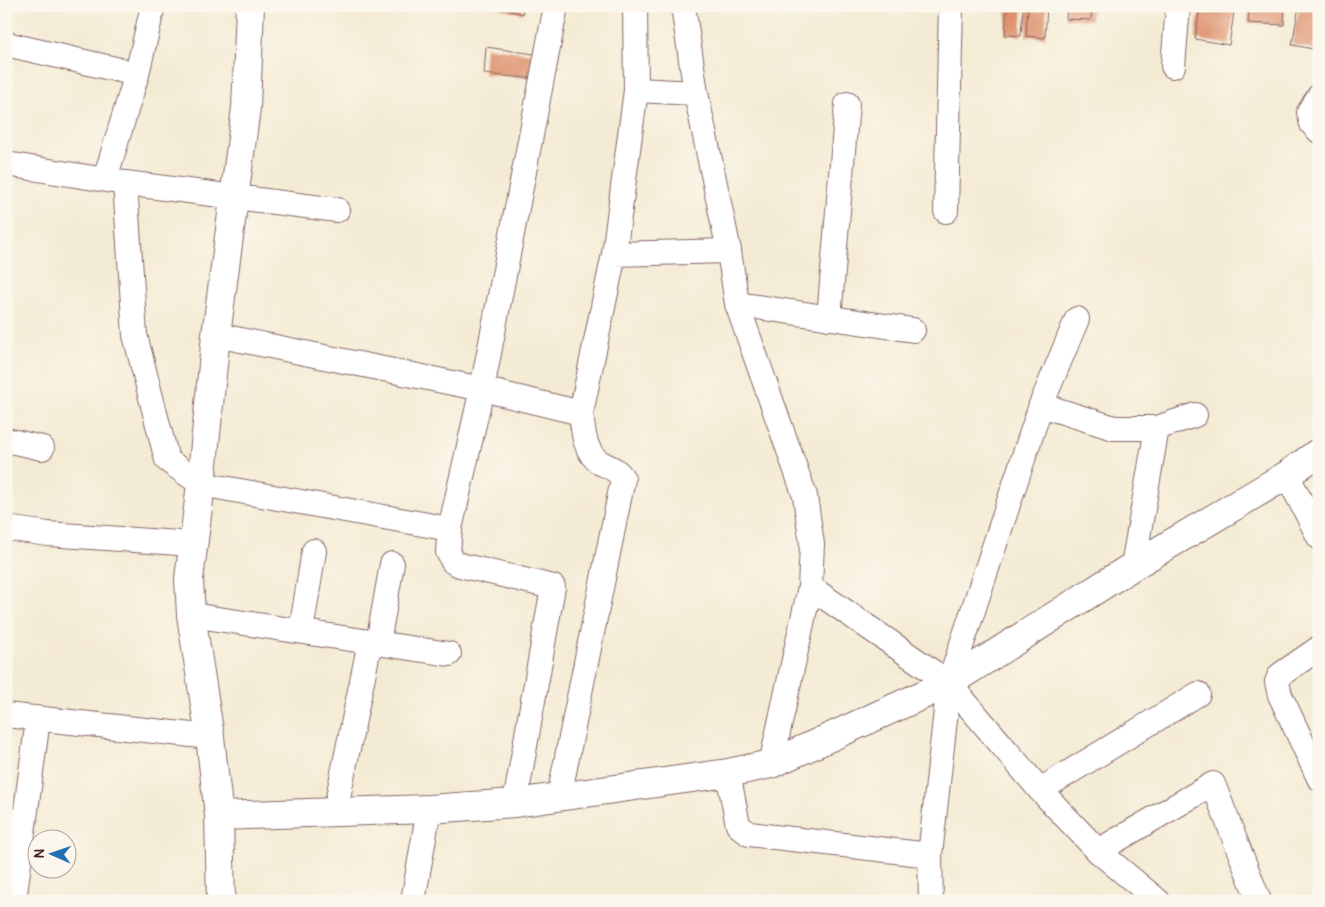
<svg xmlns="http://www.w3.org/2000/svg" width="1325" height="907" viewBox="0 0 1325 907" font-family="Pangolin,sans-serif">
	<rect width="100%" height="100%" fill="#fbf7ec"/>
	<filter id="ink" filterUnits="userSpaceOnUse"><feTurbulence type="fractalNoise" baseFrequency=".02" numOctaves="2"/><feDisplacementMap in="SourceGraphic" scale="10" xChannelSelector="R" yChannelSelector="G"/><feConvolveMatrix kernelMatrix="1 2 1 2 8 2 1 2 1" color-interpolation-filters="sRGB"/></filter>
	<filter id="wash" filterUnits="userSpaceOnUse"><feTurbulence type="fractalNoise" baseFrequency=".0096" numOctaves="4" result="noise"/><feDisplacementMap in="SourceGraphic" scale="20" xChannelSelector="R" yChannelSelector="G"/><feGaussianBlur stdDeviation="1.12" result="paint"/><feColorMatrix in="noise" values="0 0 0 0 0 0 0 0 0 0 0 0 0 0 0 0 0 1.4 0 .05"/><feComposite in="paint" operator="in"/></filter>
	<g filter="url(#wash)">
		<rect width="100%" height="100%" fill="#f4ebd4"/>
		<g id="blocks">
			<g fill="#de906c">
				<path d="M494 6H522L523 14 494 7Z"/>
				<path d="M1007 6H1023L1021 36 1005 35Z"/>
				<path d="M1028 6H1047L1045 38 1026 36Z"/>
				<path d="M1067 6H1092L1091 20 1066 19Z"/>
				<path d="M1200 6H1235L1229 45 1195 39Z"/>
				<path d="M1249 6H1285L1284 25 1248 23Z"/>
				<path d="M1299 6H1319V50L1292 45Z"/>
				<path d="M486 47 534 54 537 79 484 74Z"/>
			</g>
		</g>
	</g>
	<g filter="url(#ink)">
		<use href="#blocks" fill-opacity="0" stroke="#866666" stroke-width="1"/>
		<g fill="none" stroke-linecap="round" stroke-linejoin="round">
			<g stroke="#866666" stroke-width="26">
				<g id="street">
					<path d="M683 6 696 93 729 251 737 304 805 496 812 544 810 587 771 764"/>
					<path d="M6 44 137 74"/>
					<path d="M1173 66 1178 6"/>
					<path d="M636 90 696 93"/>
					<path d="M1319 96 1309 112 1312 124 1319 131"/>
					<path d="M6 164 125 183 337 210"/>
					<path d="M105 179 137 74 153 6"/>
					<path d="M125 183 135 335 167 460 201 484 450 529"/>
					<path d="M946 211 951 6"/>
					<path d="M614 254 636 90 635 6"/>
					<path d="M737 304 913 330"/>
					<path d="M829 318 847 104"/>
					<path d="M216 335 482 389 581 413 614 254 729 251"/>
					<path d="M1041 405 1114 428H1157L1195 415"/>
					<path d="M6 440 42 448"/>
					<path d="M1287 475 1319 537"/>
					<path d="M6 528 48 534 193 544"/>
					<path d="M1133 566 1157 428"/>
					<path d="M810 587 949 683 1040 790 1098 851 1158 901"/>
					<path d="M191 615 370 642 335 812"/>
					<path d="M301 631 314 551"/>
					<path d="M370 642 449 654"/>
					<path d="M378 643 392 564"/>
					<path d="M1319 648 1280 675 1277 682 1280 695 1319 778"/>
					<path d="M6 715 210 737"/>
					<path d="M728 773 738 825 749 834 930 855"/>
					<path d="M1040 790 1198 694"/>
					<path d="M559 797 623 479C617 469 611 468 601 463 584 453 583 430 581 413"/>
					<path d="M515 803 553 587 460 565 453 562 448 552 450 529 482 389 556 6"/>
					<path d="M1098 851 1213 784 1259 901"/>
					<path d="M14 901 38 719"/>
					<path d="M413 901 429 809"/>
					<path d="M931 901 930 855 949 683 1041 405 1077 319"/>
				</g>
			</g>
			<g stroke="#866666" stroke-width="30">
				<g id="secondary">
					<path d="M219 816 429 809 515 803 728 773 771 764 949 683 1133 566 1287 475 1319 452"/>
					<path d="M221 901 219 816 210 737 191 615 189 579 201 484 216 335 246 108 250 6"/>
				</g>
			</g>
			<use href="#street" stroke="#fff" stroke-width="24"/>
			<use href="#secondary" stroke="#fff" stroke-width="28"/>
		</g>
	</g>
	<rect width="1325" height="907" fill="none" stroke="#fbf7ec" stroke-width="25"/>
	<g transform="translate(52 854) rotate(272)"><circle r="24" fill="#fbf7ec" stroke="#b4a19f"/>
	<path d="M0-4L9 19L0 12L-9 19Z" fill="#1f6fb2"/>
	<text y="-8" font-size="14" font-weight="bold" text-anchor="middle" fill="#4a1f2b">N</text>
	</g>
</svg>
